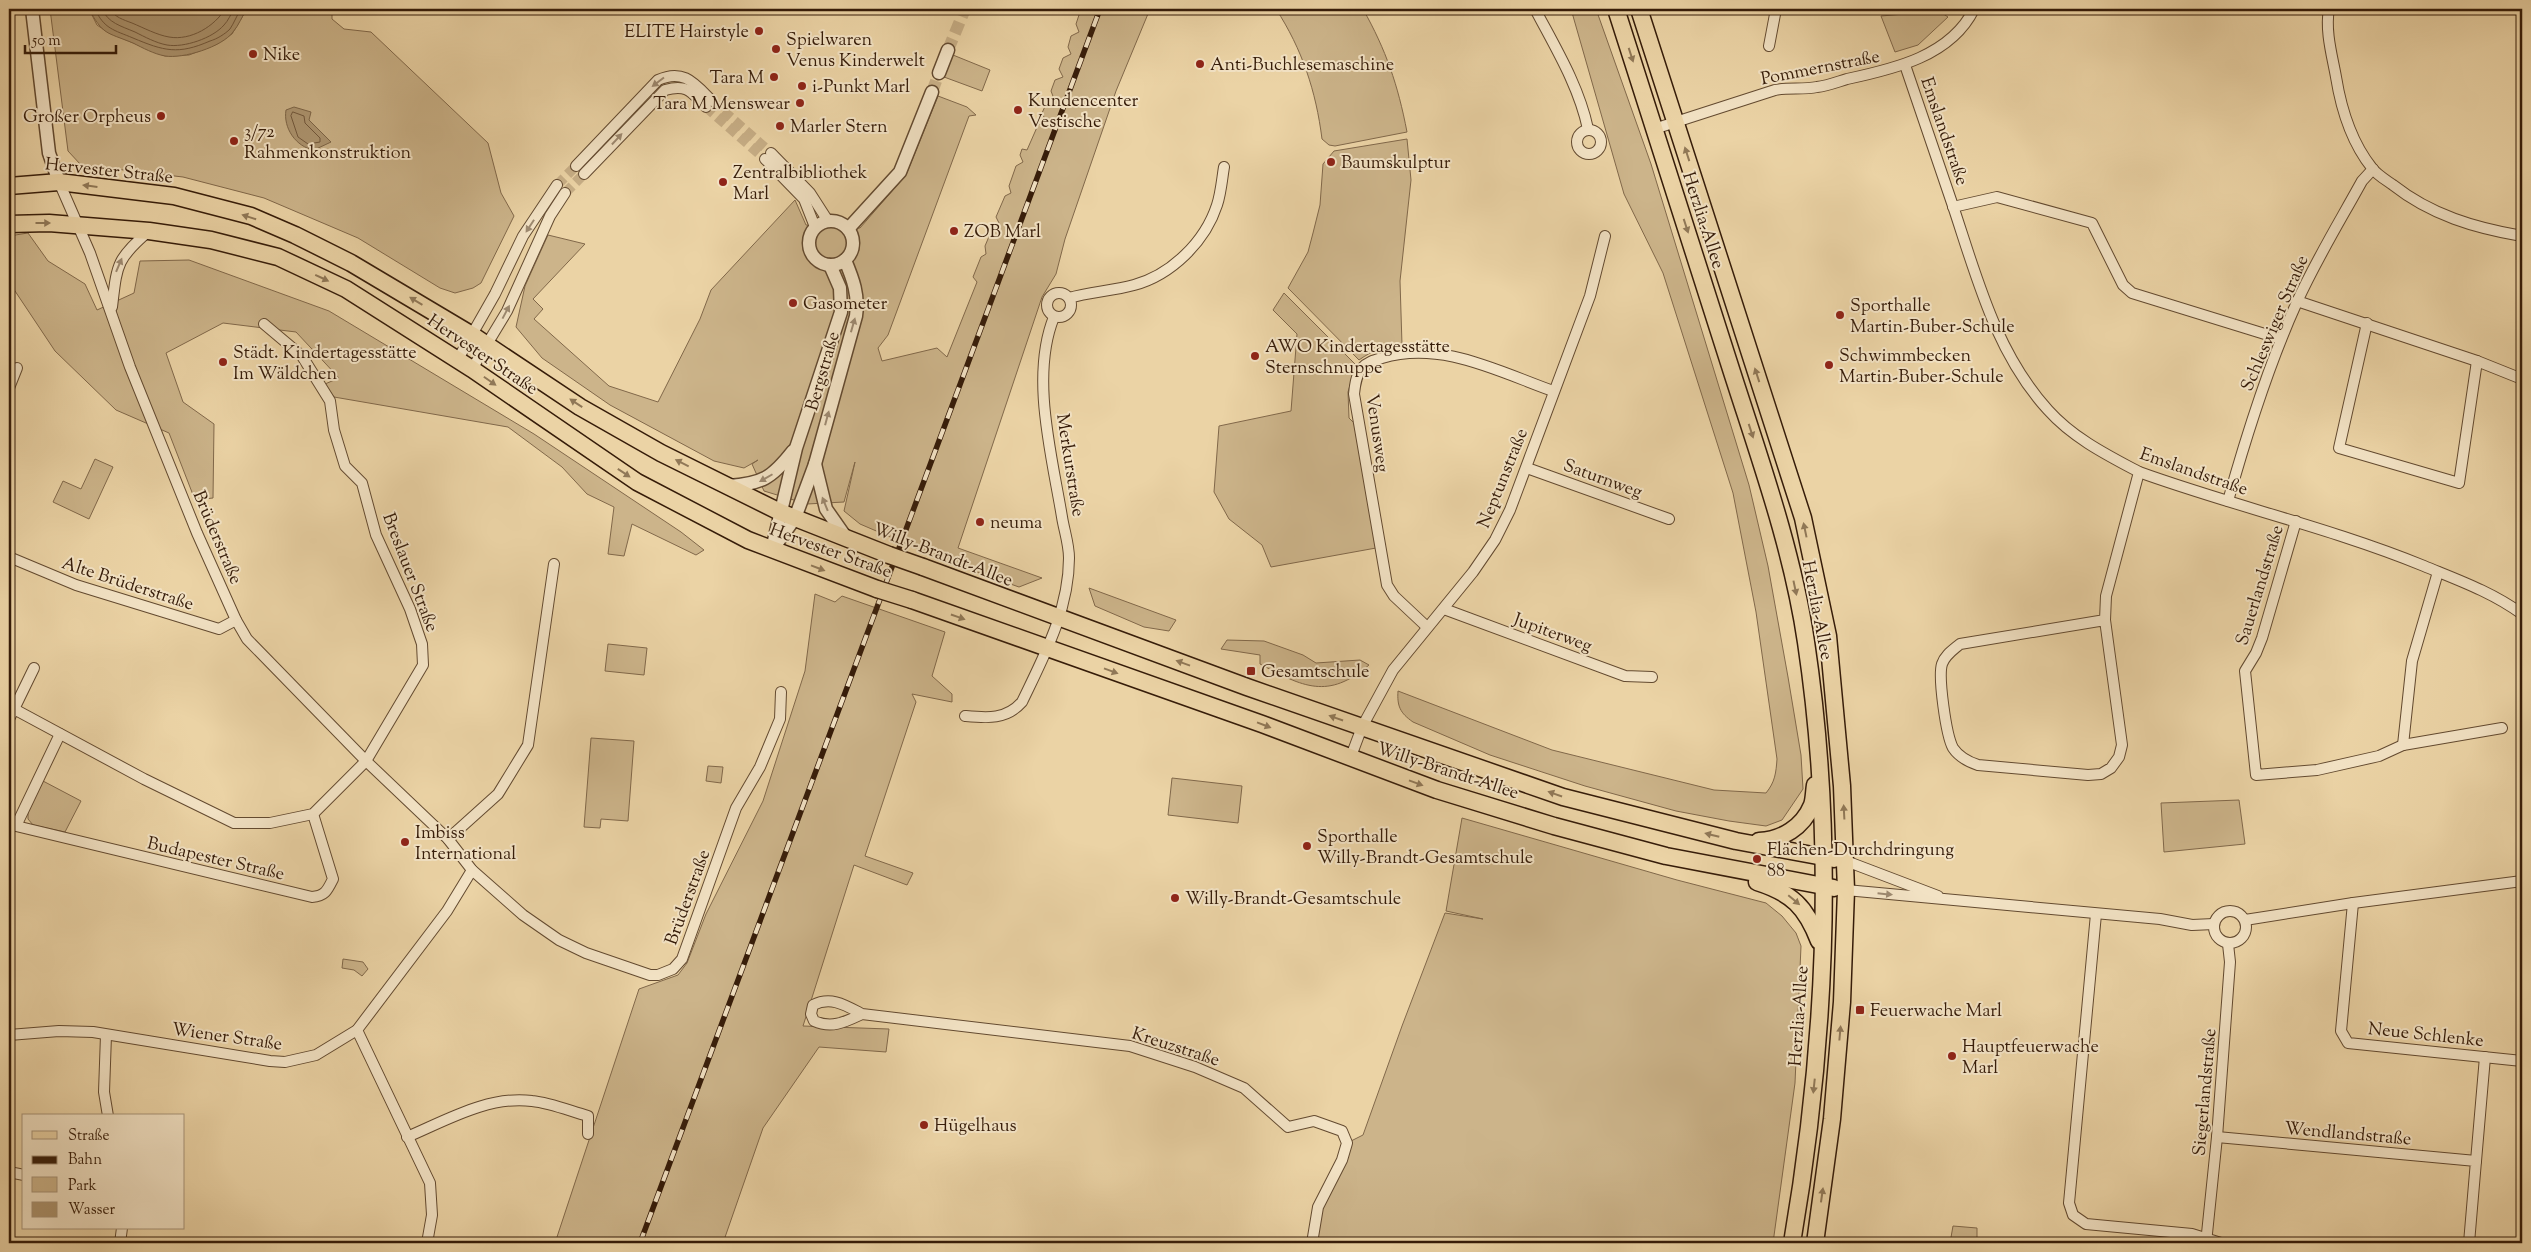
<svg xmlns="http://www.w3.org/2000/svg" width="2531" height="1252" viewBox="0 0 2531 1252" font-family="'Sorts Mill Goudy',serif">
	<rect width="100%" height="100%" fill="#ebd3a5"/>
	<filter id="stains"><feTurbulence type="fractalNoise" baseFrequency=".004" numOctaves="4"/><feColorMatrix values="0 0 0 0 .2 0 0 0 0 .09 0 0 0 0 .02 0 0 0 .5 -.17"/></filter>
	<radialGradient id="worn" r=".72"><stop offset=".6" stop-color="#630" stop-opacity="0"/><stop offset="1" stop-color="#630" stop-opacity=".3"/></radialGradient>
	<g fill="#ccb48a" stroke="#81684a">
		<path d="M50 9H89L97 25 109 33 165 56 189 55 217 44 232 34 247 9H332V19L344 29 371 32 488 143 501 193 514 216 481 283 473 288 455 293 440 288 358 238 264 198 183 177 81 165 68 151Z"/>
		<path d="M1081 9H1150L1116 91 1065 239 1056 274 1042 297 958 548 1042 578 1019 587 951 563 860 524 844 511 855 462 844 502 807 504 764 491 752 464 758 460 744 468 714 461 610 405 542 358 516 327 525 286 548 235 585 244 533 299 543 309 534 319 609 386 658 402 700 319 711 290 795 200 806 225 860 228 906 175 938 96 967 107 976 115 969 116 888 335 878 348 882 361 937 348 947 357 977 282 973 277 981 257 986 254 985 246 993 227 999 223 996 217 1005 196 1011 193 1009 186 1016 166 1023 162 1020 155 1022 149 1027 150 1038 125 1046 121 1042 113 1047 102 1054 99 1051 91 1055 80 1063 77 1059 69 1063 58 1071 54 1068 47 1071 36 1079 32 1076 24Z"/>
		<path d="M1276 9H1363C1386 50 1398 85 1407 132L1335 146 1329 145 1322 139C1316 91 1302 49 1276 9Z"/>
		<path d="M1571 9H1596L1651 164 1749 485 1768 566 1788 677 1801 755 1803 789 1782 820 1766 826 1729 821 1676 811 1585 786 1490 755 1413 722C1400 713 1397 706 1398 691L1552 750 1714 790 1766 793C1775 782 1776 773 1777 759L1756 612 1733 493 1663 273 1624 194Z"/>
		<path d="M1939 11 1948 17 1918 45 1895 52 1881 16Z"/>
		<path d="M953 55 990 70 982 91 944 77Z"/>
		<path d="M1407 139 1411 180 1400 281 1402 345C1385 346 1373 350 1359 360L1288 288 1308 252 1313 233 1320 205 1323 164 1334 151Z"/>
		<path d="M28 233 48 261 85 284 97 310 134 293 140 261 189 260 329 311 534 434 681 532 704 550 696 555 632 524 624 556 608 554 614 507 587 494 562 467 508 427 334 397 325 384 339 378 296 332 223 323 166 353 183 402 214 424 213 498 195 500 169 433 116 410 55 351 9 282V236Z"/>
		<path d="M1284 293 1356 365 1348 392 1349 418 1354 423 1376 548 1271 567 1262 545 1229 519 1214 492 1219 426 1291 411 1297 334 1273 310Z"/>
		<path d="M95 459 113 467 89 519 53 502 63 481 81 489Z"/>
		<path d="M1089 588 1176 620 1169 631 1144 627 1095 606Z"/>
		<path d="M815 594 835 602 842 596 945 632 932 676 952 694V702L912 694 916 702 865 856 913 873 907 885 854 865 803 1026 889 1029 886 1052 819 1047 763 1128 723 1243H555L639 989 678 975 687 963 706 914 763 801 805 671Z"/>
		<path d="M1227 640 1264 641 1303 655 1316 663 1360 660 1369 665C1328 700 1303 687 1260 664V655L1221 649Z"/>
		<path d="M608 644 647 648 644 675 605 671Z"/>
		<path d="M591 738 634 741 628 821 601 819 600 828 584 827Z"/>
		<path d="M708 766 723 767 721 783 706 781Z"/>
		<path d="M1172 778 1242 786 1238 823 1168 815Z"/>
		<path d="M43 781 81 801 65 832 33 825 28 819V810Z"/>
		<path d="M2239 800 2245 844 2164 852 2161 803Z"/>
		<path d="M1462 818 1677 880 1766 903 1782 916 1796 933 1801 946 1795 1083 1773 1243H1312L1318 1207 1347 1143 1363 1135 1402 1026 1445 913 1483 919 1446 911Z"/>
		<path d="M343 959 363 962 368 969 362 976 354 970 342 968Z"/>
		<path d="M1953 1226 1977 1228V1243H1950Z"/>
	</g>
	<g fill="#ad9570" stroke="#7d6547">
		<path d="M89 9H247C242 16 239 25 233 32 222 47 183 59 165 56 154 54 143 48 133 43 106 32 103 35 89 9Z"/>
		<path d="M294 107 311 112 309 120 331 142 314 150C296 147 283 128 286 110Z"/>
	</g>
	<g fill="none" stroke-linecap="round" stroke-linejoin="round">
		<g stroke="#72583c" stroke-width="1">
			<path d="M95 9C104 29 114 30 133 38 164 51 178 55 210 41 217 39 225 34 230 29 234 23 237 15 241 9"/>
			<path d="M102 9C108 23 121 26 135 32 145 37 156 43 167 45 184 48 213 38 224 25 228 21 231 14 234 9"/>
			<path d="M110 9C114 17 124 20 132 23 144 28 157 35 169 37 191 41 215 26 225 9"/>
			<path d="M293 112 304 116 305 123 320 138V142L308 144 298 137 291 116Z"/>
		</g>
		<g stroke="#c7ae86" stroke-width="10" stroke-dasharray="10 5" stroke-linecap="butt">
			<path d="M712 101 771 153"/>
			<path d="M706 107 765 159"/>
			<path d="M557 185 576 166"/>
			<path d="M565 193 584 174"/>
		</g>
		<g stroke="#c7ae86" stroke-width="12" stroke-dasharray="12 6" stroke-linecap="butt">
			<path d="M948 50 965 9"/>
			<path d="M932 92 939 73"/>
		</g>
		<g stroke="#634a30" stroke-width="12">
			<g id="minor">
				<path d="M1535 9C1555 47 1579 86 1588 129"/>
				<path d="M2329 9C2325 31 2332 55 2336 77 2341 108 2352 143 2372 168 2377 175 2386 180 2393 185 2431 215 2475 228 2522 236"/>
				<path d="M1769 46 1776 9"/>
				<path d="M1905 65C1921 112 1937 159 1953 206 1977 278 1996 353 2048 410 2073 438 2107 455 2139 472 2233 506 2331 528 2424 566 2458 580 2492 592 2522 614"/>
				<path d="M1654 129 1775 90C1789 87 1803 90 1817 87 1827 86 1837 82 1847 79 1894 69 1951 56 1974 9"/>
				<circle cx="1589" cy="142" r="12"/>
				<path d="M771 153 810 193 828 221"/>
				<path d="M765 159 804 199 815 227"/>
				<path d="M576 166 658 80C684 68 695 84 712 101"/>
				<path d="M584 174 665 90C688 84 691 92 706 107"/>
				<path d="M59 182 90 253 130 367 197 533 236 620 247 639 366 761 448 839 472 870 523 915 559 940 586 953 650 975H658L673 969 682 959 736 808 760 767 780 719 781 692"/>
				<path d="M1953 207 1997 197 2092 223 2123 285 2132 293 2281 339"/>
				<circle cx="1059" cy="305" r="12"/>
				<path d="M1069 298C1090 292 1112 291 1134 285 1171 275 1205 242 1217 205 1221 193 1222 179 1224 167"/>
				<path d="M2297 301 2477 361 2522 379"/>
				<path d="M112 307C117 265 116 259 149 231"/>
				<path d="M2367 323 2339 448 2459 483 2477 361"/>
				<path d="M458 359 495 294 523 236 557 185"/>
				<path d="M472 369 507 311 550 216 565 193"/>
				<path d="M9 388 17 368"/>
				<path d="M1527 468 1669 519"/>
				<path d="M2228 501C2247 433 2268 366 2297 302 2316 260 2340 221 2362 181L2373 169"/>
				<path d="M2296 521 2262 638 2256 653 2245 671 2256 775 2317 770 2379 756 2403 745 2502 728"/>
				<path d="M9 557 76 585 219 629 236 620"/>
				<path d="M1444 609 1625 676 1652 677"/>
				<path d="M2105 620 1960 644C1953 650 1945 655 1942 664 1938 677 1946 735 1953 748 1959 757 1969 762 1978 765L2088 775 2101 774 2111 768 2119 757 2122 745 2105 620 2106 596 2139 472"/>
				<path d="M1427 627 1394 596 1387 585 1354 394C1355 385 1356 375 1362 368 1367 362 1375 360 1382 358 1441 340 1499 372 1553 391"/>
				<path d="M14 709 34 668"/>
				<path d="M965 716C987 718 1006 720 1022 702 1044 656 1069 610 1069 558 1069 544 1064 530 1062 517 1052 456 1030 376 1054 317"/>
				<path d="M9 719 14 709 144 779 234 823H270L313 814 366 761 423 665 422 644 410 609 376 535 362 483 345 466 334 430 330 401 302 356 264 324"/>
				<path d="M60 734 16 826 312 897C325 896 327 891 333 879L313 814"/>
				<path d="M2403 745 2412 661 2438 572"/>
				<path d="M1350 759 1362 727 1393 670 1473 572 1495 540 1510 510 1590 296 1605 236"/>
				<path d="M448 839 498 794 528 745 554 564"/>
				<path d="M1846 861 1938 896"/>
				<path d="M1846 890 2160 919 2192 925 2214 924"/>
				<path d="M2353 903 2341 1031 2348 1043 2522 1061"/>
				<circle cx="2230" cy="927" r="16"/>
				<path d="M2096 914 2069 1203 2073 1215 2086 1224 2192 1234 2221 1243"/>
				<path d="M2245 920 2353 903 2522 881"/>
				<path d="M862 1014C845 1022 832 1029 814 1021L811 1014 813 1005C831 996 845 1005 862 1014L1130 1046 1195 1067 1244 1088 1288 1127 1314 1121 1342 1131 1347 1143 1342 1160 1318 1207 1312 1243"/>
				<path d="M357 1030 430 1183 432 1215 427 1243"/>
				<path d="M9 1035 59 1031 93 1032 270 1061 285 1062 316 1055 357 1030 447 911 472 870"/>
				<path d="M106 1035 104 1092 108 1116"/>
				<path d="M407 1137C445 1121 489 1095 532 1101 551 1103 570 1111 588 1116V1134"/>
				<path d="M2217 1137 2476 1161 2469 1243"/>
				<path d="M2476 1161 2485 1057"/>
				<path d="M9 1172 24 1175"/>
				<path d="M120 1243 122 1228"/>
				<path d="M2206 1243 2217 1137 2230 962 2228 944"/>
			</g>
		</g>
		<g stroke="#634a30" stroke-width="15">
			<g id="tertiary">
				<path d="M32 9 49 153 59 182"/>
				<path d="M939 73 948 50"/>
				<circle cx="831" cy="243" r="22"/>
				<path d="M848 229 900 172 932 92"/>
				<path d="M815 464 826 509 847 539"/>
				<path d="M728 486C762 484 772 478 793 451"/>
				<path d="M773 545 796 448 841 312 840 288 830 265"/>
				<path d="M772 550 795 518 815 464 856 316C859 295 853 279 845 260"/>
			</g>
		</g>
		<g stroke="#361c09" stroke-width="19">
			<g id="primary">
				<path d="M1616 9C1654 128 1692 247 1730 366 1759 457 1792 547 1806 642 1836 842 1826 1045 1792 1243"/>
				<path d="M1639 9 1803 518 1828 636 1842 786 1846 890 1842 1002 1832 1119 1815 1243"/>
				<path d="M9 186 59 182 174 196 251 216 295 235 351 263 472 335 580 407 661 453 780 512 889 555"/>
				<path d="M9 224 49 223 149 231 211 240 278 257 346 289 472 369 637 482 748 540 877 589"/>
				<path d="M923 567 1247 687 1563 797 1736 841 1834 859"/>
				<path d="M912 600 1262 724 1437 790 1554 826 1666 856 1834 888"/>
				<path d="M1759 841C1782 840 1803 827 1812 805 1814 800 1814 791 1815 785"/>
				<path d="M1757 882C1792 893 1806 907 1819 941"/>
			</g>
		</g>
		<use href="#minor" stroke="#f2e2c4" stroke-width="10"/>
		<use href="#tertiary" stroke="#f2e2c4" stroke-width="12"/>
		<use href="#primary" stroke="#ebd3a5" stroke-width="16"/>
		<g stroke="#361c09" stroke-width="5.5">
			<path id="rail" d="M640 1243 1100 9"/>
		</g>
		<use href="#rail" stroke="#f2e2c4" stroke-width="4" stroke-dasharray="11" stroke-linecap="butt"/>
		<g stroke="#361c09" stroke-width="19" stroke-linecap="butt">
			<g id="primary-bridge">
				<path d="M889 555 923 567"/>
				<path d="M877 589 912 600"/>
			</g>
		</g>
		<use href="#primary-bridge" stroke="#ebd3a5" stroke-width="16"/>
	</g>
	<defs><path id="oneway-solid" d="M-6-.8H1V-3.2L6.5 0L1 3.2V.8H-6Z" transform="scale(1.25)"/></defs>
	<g fill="#907857">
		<use href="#oneway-solid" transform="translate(1631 55) rotate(72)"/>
		<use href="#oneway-solid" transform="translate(1687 154) rotate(-108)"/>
		<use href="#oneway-solid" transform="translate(90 186) rotate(-173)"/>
		<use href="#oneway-solid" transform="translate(249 217) rotate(-162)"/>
		<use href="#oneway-solid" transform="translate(43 223)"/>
		<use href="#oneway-solid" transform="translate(1686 226) rotate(72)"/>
		<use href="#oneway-solid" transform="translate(322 278) rotate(25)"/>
		<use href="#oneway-solid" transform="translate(416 301) rotate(-149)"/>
		<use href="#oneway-solid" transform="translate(1757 375) rotate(-108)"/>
		<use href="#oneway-solid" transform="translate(490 381) rotate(35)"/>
		<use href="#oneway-solid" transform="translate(576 403) rotate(-147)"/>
		<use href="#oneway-solid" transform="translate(1751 431) rotate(72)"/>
		<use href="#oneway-solid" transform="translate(682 463) rotate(-153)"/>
		<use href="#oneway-solid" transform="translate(624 473) rotate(34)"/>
		<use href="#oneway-solid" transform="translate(1805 530) rotate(-102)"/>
		<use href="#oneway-solid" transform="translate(818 568) rotate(21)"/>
		<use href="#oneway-solid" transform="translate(1795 588) rotate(78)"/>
		<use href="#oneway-solid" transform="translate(958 617) rotate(19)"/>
		<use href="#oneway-solid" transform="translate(1183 663) rotate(-160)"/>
		<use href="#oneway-solid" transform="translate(1111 671) rotate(20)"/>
		<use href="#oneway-solid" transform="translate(1336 718) rotate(-161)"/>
		<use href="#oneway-solid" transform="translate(1264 725) rotate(21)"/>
		<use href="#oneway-solid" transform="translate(1416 783) rotate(20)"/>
		<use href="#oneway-solid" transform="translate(1555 794) rotate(-161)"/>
		<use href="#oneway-solid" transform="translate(1844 812) rotate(-93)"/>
		<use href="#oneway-solid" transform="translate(1712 835) rotate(-166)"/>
		<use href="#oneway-solid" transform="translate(1794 900) rotate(40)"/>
		<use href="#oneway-solid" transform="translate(1840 1033) rotate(-85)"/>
		<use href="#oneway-solid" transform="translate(1814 1086) rotate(96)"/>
		<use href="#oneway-solid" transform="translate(1822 1195) rotate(-82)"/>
	</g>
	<g fill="#9d8970">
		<use href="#oneway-solid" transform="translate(658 82) rotate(143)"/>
		<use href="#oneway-solid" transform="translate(617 139) rotate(-47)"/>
		<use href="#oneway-solid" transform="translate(530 226) rotate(123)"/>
		<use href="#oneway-solid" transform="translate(119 265) rotate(-67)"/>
		<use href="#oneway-solid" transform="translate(506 312) rotate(-62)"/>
		<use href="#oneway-solid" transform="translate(853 325) rotate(-74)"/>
		<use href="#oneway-solid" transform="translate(827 418) rotate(-75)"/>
		<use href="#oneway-solid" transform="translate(766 478) rotate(150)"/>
		<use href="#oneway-solid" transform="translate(825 504) rotate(-112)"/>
		<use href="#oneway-solid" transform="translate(1885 894) rotate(6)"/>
	</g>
	<g fill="#8f2418" stroke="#f2e2c4" stroke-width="2">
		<circle cx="759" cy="31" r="5"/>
		<circle cx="776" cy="49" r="5"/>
		<circle cx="253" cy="54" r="5"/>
		<circle cx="1200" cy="64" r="5"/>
		<circle cx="774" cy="77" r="5"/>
		<circle cx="802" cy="86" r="5"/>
		<circle cx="800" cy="103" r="5"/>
		<circle cx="1018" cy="110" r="5"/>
		<circle cx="161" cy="116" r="5"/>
		<circle cx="780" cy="126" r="5"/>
		<circle cx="234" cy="141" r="5"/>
		<circle cx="1331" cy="162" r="5"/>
		<circle cx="723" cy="182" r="5"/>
		<circle cx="954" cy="231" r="5"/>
		<circle cx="793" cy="303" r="5"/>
		<circle cx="1840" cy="315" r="5"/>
		<circle cx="1255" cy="356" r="5"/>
		<circle cx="223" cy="362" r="5"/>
		<circle cx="1829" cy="365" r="5"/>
		<circle cx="980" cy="522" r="5"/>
		<rect x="1246" y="666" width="10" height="10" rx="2.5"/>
		<circle cx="405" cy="842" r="5"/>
		<circle cx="1307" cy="846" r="5"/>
		<circle cx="1757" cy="859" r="5"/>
		<circle cx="1175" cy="898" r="5"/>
		<rect x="1855" y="1005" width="10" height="10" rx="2.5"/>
		<circle cx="1952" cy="1056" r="5"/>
		<circle cx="924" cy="1125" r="5"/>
	</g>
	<g text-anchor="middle" stroke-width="4" stroke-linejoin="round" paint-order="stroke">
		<g font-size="18" fill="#361c09" stroke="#f2e2c4" text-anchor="start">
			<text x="749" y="37" text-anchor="end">ELITE Hairstyle</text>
			<text x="786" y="45">Spielwaren<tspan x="786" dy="21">Venus Kinderwelt</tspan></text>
			<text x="263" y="60">Nike</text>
			<text x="1210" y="70">Anti-Buchlesemaschine</text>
			<text x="764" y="83" text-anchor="end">Tara M</text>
			<text x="812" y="92">i-Punkt Marl</text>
			<text x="1028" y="106">Kundencenter<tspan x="1028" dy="21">Vestische</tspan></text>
			<text x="790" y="109" text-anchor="end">Tara M Menswear</text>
			<text x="151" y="122" text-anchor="end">Großer Orpheus</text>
			<text x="790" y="132">Marler Stern</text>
			<text x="244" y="137">3/72<tspan x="244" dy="21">Rahmenkonstruktion</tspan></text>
			<text x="1341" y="168">Baumskulptur</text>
			<text x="733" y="178">Zentralbibliothek<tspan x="733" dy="21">Marl</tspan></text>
			<text x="964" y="237">ZOB Marl</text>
			<text x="803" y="309">Gasometer</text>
			<text x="1850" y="311">Sporthalle<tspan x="1850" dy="21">Martin-Buber-Schule</tspan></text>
			<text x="1265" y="352">AWO Kindertagesstätte<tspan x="1265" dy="21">Sternschnuppe</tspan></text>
			<text x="233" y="358">Städt. Kindertagesstätte<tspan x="233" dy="21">Im Wäldchen</tspan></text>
			<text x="1839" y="361">Schwimmbecken<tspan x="1839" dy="21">Martin-Buber-Schule</tspan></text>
			<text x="990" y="528">neuma</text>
			<text x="1261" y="677">Gesamtschule</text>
			<text x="415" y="838">Imbiss<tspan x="415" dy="21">International</tspan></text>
			<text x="1317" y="842">Sporthalle<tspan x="1317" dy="21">Willy-Brandt-Gesamtschule</tspan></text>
			<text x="1767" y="855">Flächen-Durchdringung<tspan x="1767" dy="21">88</tspan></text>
			<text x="1185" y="904">Willy-Brandt-Gesamtschule</text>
			<text x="1870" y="1016">Feuerwache Marl</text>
			<text x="1962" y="1052">Hauptfeuerwache<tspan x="1962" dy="21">Marl</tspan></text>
			<text x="934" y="1131">Hügelhaus</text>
		</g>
		<g font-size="18" fill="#361c09" stroke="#f2e2c4">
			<text transform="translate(1820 67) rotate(-11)" y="6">Pommernstraße</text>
			<text transform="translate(1945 131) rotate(71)" y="6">Emslandstraße</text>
			<text transform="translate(109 170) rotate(6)" y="6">Hervester Straße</text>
			<text transform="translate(1704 220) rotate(72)" y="6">Herzlia-Allee</text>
			<text transform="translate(2274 323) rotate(-67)" y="6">Schleswiger Straße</text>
			<text transform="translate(483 354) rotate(34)" y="6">Hervester Straße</text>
			<text transform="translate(822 371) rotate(-74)" y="6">Bergstraße</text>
			<text transform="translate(1378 433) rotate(82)" y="6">Venusweg</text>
			<text transform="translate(1071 465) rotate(81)" y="6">Merkurstraße</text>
			<text transform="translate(2194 471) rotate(19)" y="6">Emslandstraße</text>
			<text transform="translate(1502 478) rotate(-68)" y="6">Neptunstraße</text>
			<text transform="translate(1603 478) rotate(20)" y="6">Saturnweg</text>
			<text transform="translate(218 537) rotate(67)" y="6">Brüderstraße</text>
			<text transform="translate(831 550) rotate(20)" y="6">Hervester Straße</text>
			<text transform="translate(943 554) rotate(21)" y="6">Willy-Brandt-Allee</text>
			<text transform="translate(411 572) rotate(69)" y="6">Breslauer Straße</text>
			<text transform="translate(128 583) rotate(18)" y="6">Alte Brüderstraße</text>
			<text transform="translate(2259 585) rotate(-73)" y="6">Sauerlandstraße</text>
			<text transform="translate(1818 610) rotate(79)" y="6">Herzlia-Allee</text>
			<text transform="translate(1553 632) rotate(20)" y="6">Jupiterweg</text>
			<text transform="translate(1448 770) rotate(18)" y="6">Willy-Brandt-Allee</text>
			<text transform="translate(216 858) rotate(13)" y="6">Budapester Straße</text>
			<text transform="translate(687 897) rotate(-70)" y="6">Brüderstraße</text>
			<text transform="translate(1798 1016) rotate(-86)" y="6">Herzlia-Allee</text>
			<text transform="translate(2426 1034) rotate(6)" y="6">Neue Schlenke</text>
			<text transform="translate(227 1036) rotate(8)" y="6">Wiener Straße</text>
			<text transform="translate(1176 1046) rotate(18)" y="6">Kreuzstraße</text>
			<text transform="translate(2204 1092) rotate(-85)" y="6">Siegerlandstraße</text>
			<text transform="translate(2348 1133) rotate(5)" y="6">Wendlandstraße</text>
		</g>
	</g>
	<rect width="2531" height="1252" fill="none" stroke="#ebd3a5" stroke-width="30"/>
	<rect x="10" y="10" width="2511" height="1232" fill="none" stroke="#361c09" stroke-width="2.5"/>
	<rect x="15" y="15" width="2501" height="1222" fill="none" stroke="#361c09"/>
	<rect x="22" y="1114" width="162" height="115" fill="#f2e2c4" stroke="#a79379"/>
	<rect x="32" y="1131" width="25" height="8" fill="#ebd3a5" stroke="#a79379"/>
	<text x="68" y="1140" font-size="15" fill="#361c09">Straße</text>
	<rect x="32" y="1156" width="25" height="8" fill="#361c09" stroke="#a79379"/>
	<text x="68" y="1164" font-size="15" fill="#361c09">Bahn</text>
	<rect x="32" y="1177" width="25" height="15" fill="#ccb48a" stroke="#a79379"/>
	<text x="68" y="1190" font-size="15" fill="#361c09">Park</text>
	<rect x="32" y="1202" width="25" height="15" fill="#ad9570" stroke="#a79379"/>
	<text x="68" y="1214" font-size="15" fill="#361c09">Wasser</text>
	<path d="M25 45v8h91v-8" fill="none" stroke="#361c09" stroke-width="2.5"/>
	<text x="32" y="45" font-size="15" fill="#361c09" stroke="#f2e2c4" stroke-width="4" paint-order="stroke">50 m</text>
	<rect width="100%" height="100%" filter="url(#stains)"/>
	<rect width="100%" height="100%" fill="url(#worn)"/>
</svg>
